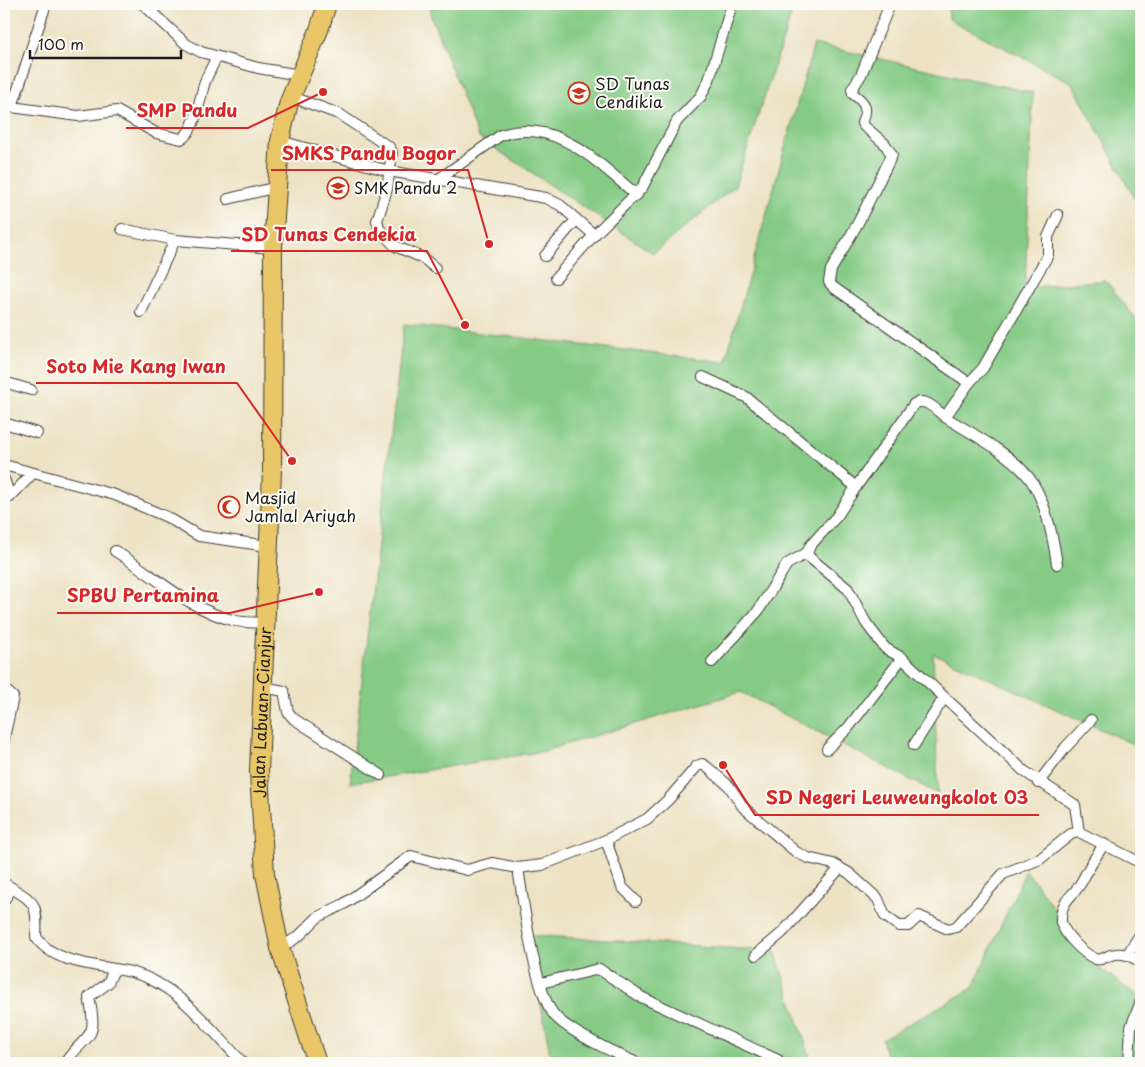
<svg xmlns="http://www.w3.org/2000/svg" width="1145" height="1067" viewBox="0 0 1145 1067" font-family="'Playpen Sans',sans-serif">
	<rect width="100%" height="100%" fill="#fdfcf7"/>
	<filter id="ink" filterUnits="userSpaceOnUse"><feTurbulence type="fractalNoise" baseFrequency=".02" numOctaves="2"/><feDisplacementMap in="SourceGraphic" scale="10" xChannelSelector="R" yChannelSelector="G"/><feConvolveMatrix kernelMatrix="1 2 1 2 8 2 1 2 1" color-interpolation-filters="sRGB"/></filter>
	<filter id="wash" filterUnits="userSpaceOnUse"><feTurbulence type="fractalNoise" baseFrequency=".0096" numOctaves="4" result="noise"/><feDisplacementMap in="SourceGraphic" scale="20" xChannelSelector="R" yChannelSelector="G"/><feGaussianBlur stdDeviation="1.12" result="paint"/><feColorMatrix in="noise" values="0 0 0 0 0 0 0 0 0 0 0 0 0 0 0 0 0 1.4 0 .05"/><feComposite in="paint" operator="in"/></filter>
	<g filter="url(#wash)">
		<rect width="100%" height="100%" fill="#ede2c4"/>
		<g fill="#85cb85" stroke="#507450">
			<path d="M431 4H805L792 12 735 186 653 253 478 137 431 16Z"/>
			<path d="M948 4H1141V210L1072 83 949 19Z"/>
			<path d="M814 44 1033 93 1025 288 1105 280 1141 325V792L1135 745 933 653 938 794 741 692 544 751 350 783 404 324 725 362Z"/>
			<path d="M1026 870 1096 966 1141 998V1063H888L882 1039 973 988Z"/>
			<path d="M528 935 775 951 812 1063H555L551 1059Z"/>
		</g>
	</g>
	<g filter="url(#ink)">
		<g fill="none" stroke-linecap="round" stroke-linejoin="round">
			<g stroke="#3b3a35" stroke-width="12">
				<g id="street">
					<path d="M143 4 186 44 201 52 258 68 300 75"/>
					<path d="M890 4 861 75 852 89 853 94C866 103 868 108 862 123L864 126 885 144 892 155 859 221 831 270 829 282 833 287 969 383"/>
					<path d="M292 97 339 114 389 147 392 152 387 189 377 221 380 230 395 246 423 258 435 268"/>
					<path d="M4 106 78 116 117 111 156 133 181 139C196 132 200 94 206 79 209 72 213 65 216 58"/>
					<path d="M12 107 46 4"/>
					<path d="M280 141 389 171 546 198 560 205 594 235"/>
					<path d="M436 181 501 135C557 117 597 163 637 195"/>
					<path d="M228 199 277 187"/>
					<path d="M122 229 175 240 273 248"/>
					<path d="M545 256 576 220"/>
					<path d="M556 278 594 235 642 188 677 121 701 96 709 80 732 4"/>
					<path d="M141 312 175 240"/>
					<path d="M703 377 746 397 856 487 837 516 810 546 807 553 809 557 848 589 866 623 885 648 902 658 1024 771 1075 805 1079 832"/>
					<path d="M4 382 31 390"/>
					<path d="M945 417C971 433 1007 452 1026 474 1045 495 1053 537 1057 564"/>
					<path d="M4 423 37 433"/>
					<path d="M4 465 115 495 167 517 199 536 268 546"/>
					<path d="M4 479 10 497 33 473"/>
					<path d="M856 487 914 404C926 397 936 410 945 417L969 383 983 368 1048 255V237L1058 215"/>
					<path d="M115 551C154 575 190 611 236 621 245 623 257 622 267 623"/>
					<path d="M712 662 758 611 787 564 807 553"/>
					<path d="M263 687 284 691 288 712 294 719 381 775"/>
					<path d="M4 689 13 697 4 738"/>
					<path d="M914 745 944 698"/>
					<path d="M827 749 848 728 902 658"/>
					<path d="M1038 783 1066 747 1091 720"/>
					<path d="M606 840 622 887 636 901"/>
					<path d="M1104 844C1095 857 1089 867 1082 881 1073 898 1060 899 1061 922 1065 935 1083 954 1096 959 1102 961 1106 956 1111 955 1123 951 1132 957 1141 962"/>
					<path d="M518 868C523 899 535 999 557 1018 573 1034 615 1053 637 1063"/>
					<path d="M4 883C34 903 38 899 36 937 54 965 101 965 131 972 178 984 211 1030 243 1063"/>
					<path d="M4 900 12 888"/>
					<path d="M280 948 299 936 318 917 344 904 411 856 467 870 492 863 518 868 542 865 606 840 647 819 668 800 697 766 702 764 707 767 729 786 743 807 796 852 808 858 833 864 849 873 878 899 885 916 899 926H908L919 916 948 929 956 927 1003 874 1040 859 1071 834 1079 832 1135 860 1141 861"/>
					<path d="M756 955 782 933 840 868"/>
					<path d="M1127 955 1141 933"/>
					<path d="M541 983 599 969 641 997 778 1060"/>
					<path d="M65 1063C87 1031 99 1043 89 997L108 983 114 969"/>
					<path d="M1129 1063 1131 1027 1141 1001"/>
				</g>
			</g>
			<g stroke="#3b3a35" stroke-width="20">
				<g id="highway">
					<path id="s1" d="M317 1063 280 948 265 874 259 772 272 471 273 248 280 141 289 102 319 30 327 4"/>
				</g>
			</g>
			<use href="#street" stroke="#fff" stroke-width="10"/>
			<use href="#highway" stroke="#e9c769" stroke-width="18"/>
		</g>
	</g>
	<defs>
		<g id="school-ring" transform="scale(1.125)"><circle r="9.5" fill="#fdfcf7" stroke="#c8321e" stroke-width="1.5"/><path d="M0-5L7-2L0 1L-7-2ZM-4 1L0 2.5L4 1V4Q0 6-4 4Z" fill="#c8321e"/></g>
		<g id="mosque-ring" transform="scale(1.125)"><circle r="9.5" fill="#fdfcf7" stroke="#c8321e" stroke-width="1.5"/><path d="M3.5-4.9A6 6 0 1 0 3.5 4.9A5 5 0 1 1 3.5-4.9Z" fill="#c8321e"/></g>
	</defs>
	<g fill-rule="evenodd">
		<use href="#school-ring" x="579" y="93"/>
		<use href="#school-ring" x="338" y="188"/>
		<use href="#mosque-ring" x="229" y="507"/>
	</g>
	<g text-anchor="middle" stroke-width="4" stroke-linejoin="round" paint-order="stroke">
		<g font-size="16" fill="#1c1c1c" stroke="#fdfcf7" text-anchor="start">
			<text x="595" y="90">SD Tunas<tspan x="595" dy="18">Cendikia</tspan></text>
			<text x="354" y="194">SMK Pandu 2</text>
			<text x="245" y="504">Masjid<tspan x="245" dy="18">Jamlal Ariyah</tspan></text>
		</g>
		<g font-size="16" fill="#1c1c1c" stroke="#fdfcf7">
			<text dy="6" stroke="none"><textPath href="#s1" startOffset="358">Jalan Labuan-Cianjur</textPath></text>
		</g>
	</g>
	<path fill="none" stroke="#d62828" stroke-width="2" d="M323 92L248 128H126M489 244L468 170H271M465 325L427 251H231M292 461L237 383H36M319 592L230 613H57M723 765L755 815H1039"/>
	<g fill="#d62828" stroke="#fdfcf7" stroke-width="2">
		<circle cx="323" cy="92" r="5"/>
		<circle cx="489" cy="244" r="5"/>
		<circle cx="465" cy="325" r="5"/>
		<circle cx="292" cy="461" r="5"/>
		<circle cx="319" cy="592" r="5"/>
		<circle cx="723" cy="765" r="5"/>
	</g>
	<g font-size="18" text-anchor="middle" font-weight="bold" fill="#d62828" stroke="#fdfcf7" stroke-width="4" stroke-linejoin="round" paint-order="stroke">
		<text x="187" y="117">SMP Pandu</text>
		<text x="369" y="160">SMKS Pandu Bogor</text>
		<text x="329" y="241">SD Tunas Cendekia</text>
		<text x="136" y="373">Soto Mie Kang Iwan</text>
		<text x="143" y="602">SPBU Pertamina</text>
		<text x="897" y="804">SD Negeri Leuweungkolot 03</text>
	</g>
	<rect width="1145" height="1067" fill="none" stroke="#fdfcf7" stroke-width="20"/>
	<path d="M30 50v8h151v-8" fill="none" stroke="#1c1c1c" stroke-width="2.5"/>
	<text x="38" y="50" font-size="15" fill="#1c1c1c" stroke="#fdfcf7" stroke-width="4" paint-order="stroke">100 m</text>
</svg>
